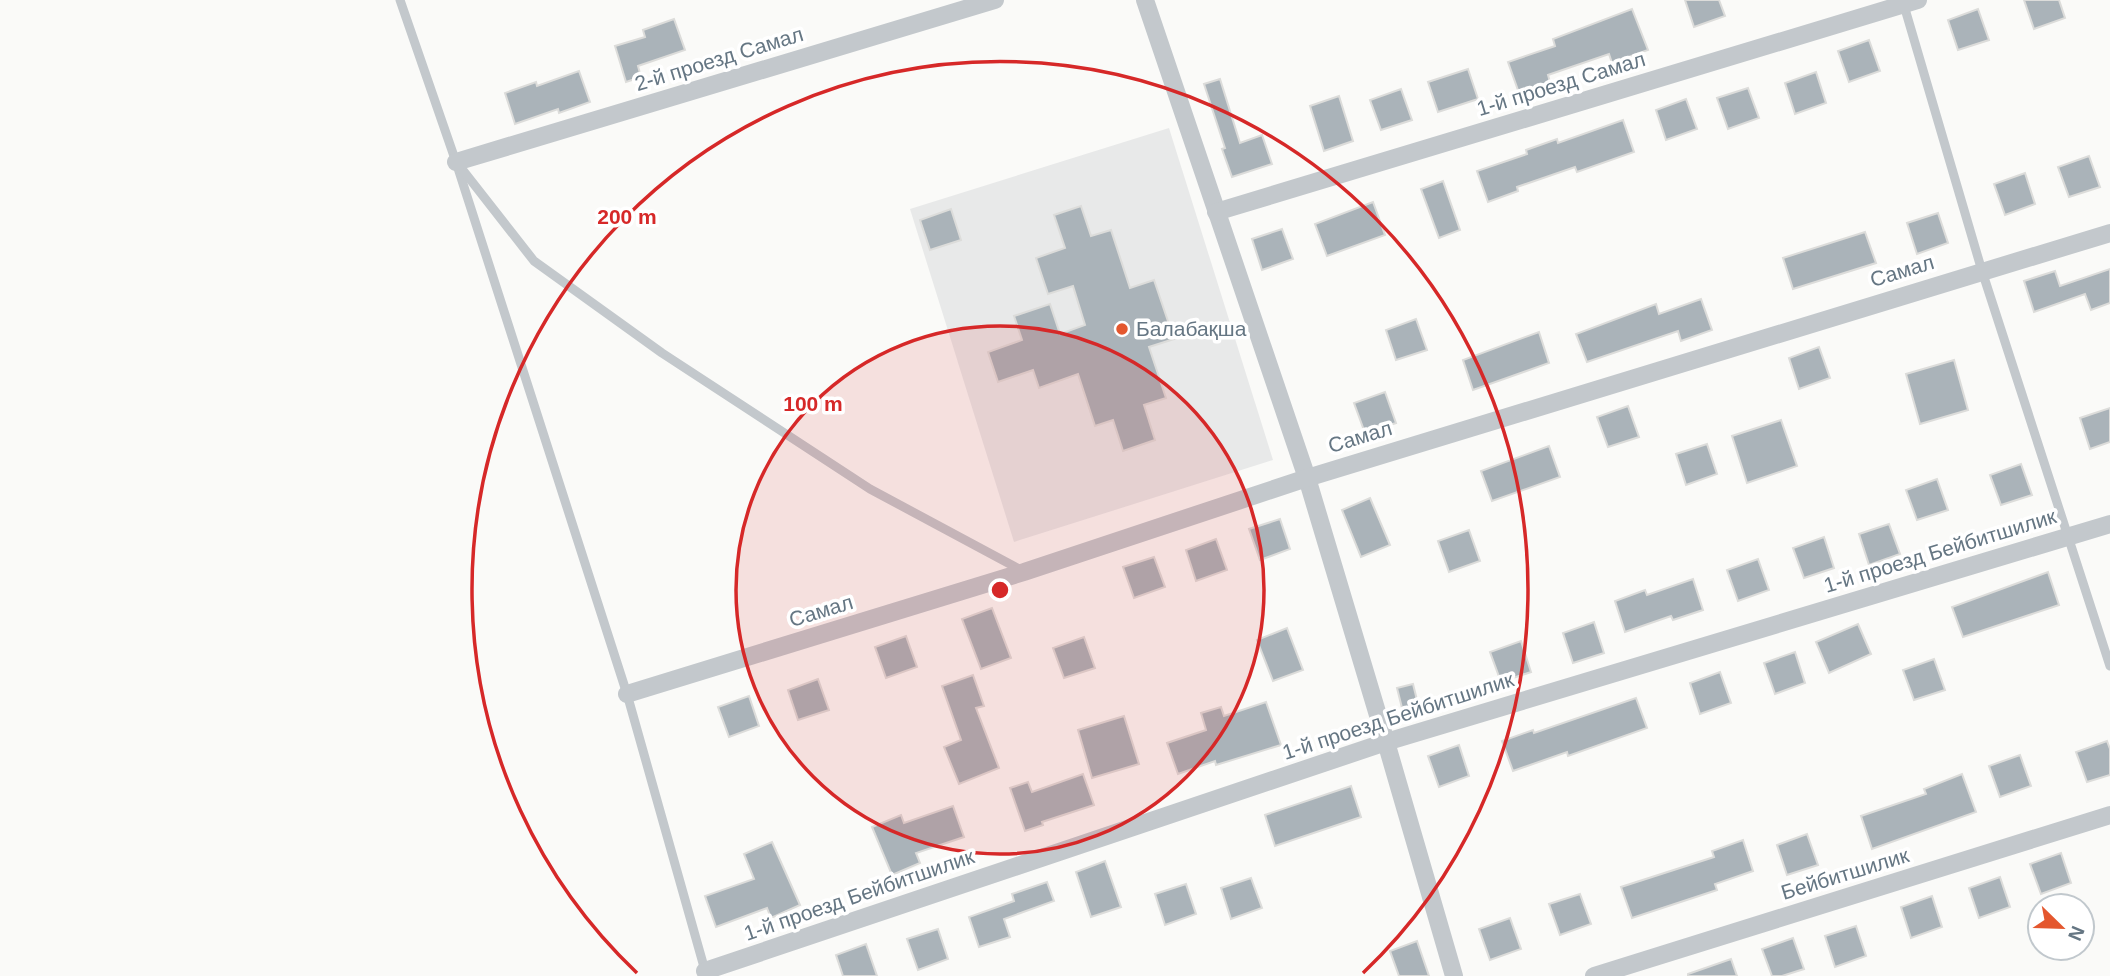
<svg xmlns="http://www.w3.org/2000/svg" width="2110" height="976" viewBox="0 0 2110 976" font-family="Arial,sans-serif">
	<rect width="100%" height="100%" fill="#fafaf8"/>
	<path fill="#e8e9e9" d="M1169 128 1273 460 1014 542 910 209Z"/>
	<g fill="#aab3b9" stroke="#dcdcda" stroke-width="2">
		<path d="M1685 0H1719L1725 16 1694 27Z"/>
		<path d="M2024 0H2059L2065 18 2034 29Z"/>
		<path d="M1632 9 1648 50 1612 63 1609 54 1548 75 1550 82 1519 93 1508 62 1555 46 1553 39Z"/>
		<path d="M1978 9 1989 40 1958 50 1948 20Z"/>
		<path d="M674 19 685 50 638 66 641 77 626 82 615 46 645 37 643 30Z"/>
		<path d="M1869 40 1880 71 1849 82 1838 51Z"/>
		<path d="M1468 69 1478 99 1438 112 1428 82Z"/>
		<path d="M579 71 590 102 559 113 558 109 515 124 505 93 536 82 537 86Z"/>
		<path d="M1816 72 1826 103 1795 114 1785 83Z"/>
		<path d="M1220 79 1240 143 1262 135 1272 164 1232 177 1222 149 1225 148 1204 84Z"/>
		<path d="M1748 88 1759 118 1728 129 1717 98Z"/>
		<path d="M1401 89 1412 120 1381 130 1370 100Z"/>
		<path d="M1339 96 1353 141 1324 151 1310 106Z"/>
		<path d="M1686 99 1697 129 1666 140 1656 110Z"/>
		<path d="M1623 120 1634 152 1577 172 1575 167 1517 187 1518 191 1488 202 1477 171 1527 154 1526 150 1557 139 1558 143Z"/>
		<path d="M2089 156 2100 187 2069 197 2058 167Z"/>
		<path d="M2025 173 2035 204 2005 215 1994 184Z"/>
		<path d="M1443 181 1460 230 1439 238 1421 189Z"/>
		<path d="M1373 202 1385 235 1327 256 1315 224Z"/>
		<path d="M1081 206 1091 236 1111 230 1130 288 1154 280 1174 339 1149 347 1166 398 1144 405 1155 440 1123 451 1113 420 1095 426 1078 374 1039 388 1033 370 998 382 988 352 1022 340 1014 316 1050 304 1060 334 1085 325 1073 286 1048 294 1036 258 1065 248 1054 215Z"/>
		<path d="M951 209 961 240 930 250 920 220Z"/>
		<path d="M1938 213 1948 243 1917 254 1907 223Z"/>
		<path d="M1282 229 1293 259 1262 270 1252 239Z"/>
		<path d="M1865 232 1876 263 1793 289 1783 258Z"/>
		<path d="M2110 269V303L2091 310 2085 294 2034 312 2024 281 2055 271 2060 286Z"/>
		<path d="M1701 299 1712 330 1681 341 1678 331 1587 362 1576 334 1656 304 1659 314Z"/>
		<path d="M1416 319 1427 350 1396 360 1386 330Z"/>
		<path d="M1539 332 1549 363 1473 390 1463 360Z"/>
		<path d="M1819 347 1830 378 1799 389 1789 358Z"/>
		<path d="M1954 360 1968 410 1920 424 1906 374Z"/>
		<path d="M1385 392 1396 423 1365 433 1354 403Z"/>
		<path d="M1628 406 1639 437 1608 447 1597 417Z"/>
		<path d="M2110 408V442L2090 449 2080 418Z"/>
		<path d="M1781 420 1797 466 1747 483 1732 436Z"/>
		<path d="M1707 444 1717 474 1686 485 1676 454Z"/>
		<path d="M1549 446 1560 477 1492 501 1481 471Z"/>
		<path d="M2021 464 2032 495 2001 505 1990 475Z"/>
		<path d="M1937 479 1948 510 1917 520 1906 490Z"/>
		<path d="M1370 498 1390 545 1361 557 1342 510Z"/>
		<path d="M1280 519 1290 549 1260 560 1249 529Z"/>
		<path d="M1889 524 1900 554 1869 565 1859 534Z"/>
		<path d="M1469 530 1480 561 1449 572 1438 541Z"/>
		<path d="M1824 537 1834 568 1804 578 1793 548Z"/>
		<path d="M1216 539 1227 570 1196 581 1186 550Z"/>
		<path d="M1154 557 1165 587 1134 598 1123 567Z"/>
		<path d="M1758 559 1769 590 1738 601 1727 570Z"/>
		<path d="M2048 572 2059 605 1963 637 1952 607Z"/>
		<path d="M1693 579 1703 610 1673 620 1671 616 1625 632 1615 601 1645 590 1647 595Z"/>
		<path d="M992 608 1011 658 981 669 962 619Z"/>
		<path d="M1594 622 1604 653 1573 663 1563 633Z"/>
		<path d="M1858 624 1871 654 1829 673 1816 642Z"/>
		<path d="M1287 628 1303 670 1273 681 1257 640Z"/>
		<path d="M906 636 917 667 886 678 875 647Z"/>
		<path d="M1084 637 1095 668 1064 678 1053 648Z"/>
		<path d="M1521 641 1531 672 1501 682 1490 652Z"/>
		<path d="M1795 652 1805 683 1775 694 1764 663Z"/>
		<path d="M1934 659 1945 690 1914 700 1903 670Z"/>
		<path d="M1720 672 1731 703 1700 714 1690 683Z"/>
		<path d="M973 675 984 706 976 708 999 768 959 784 944 747 961 740 942 686Z"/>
		<path d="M818 679 829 710 798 720 788 690Z"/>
		<path d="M1413 684 1419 708 1403 712 1397 688Z"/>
		<path d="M749 696 759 726 729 737 718 707Z"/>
		<path d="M1636 698 1647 728 1568 756 1567 752 1513 771 1502 741 1533 730 1534 733Z"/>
		<path d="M1266 702 1281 745 1216 765 1215 761 1178 774 1167 743 1206 730 1201 713 1221 707 1224 716Z"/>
		<path d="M1124 716 1139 764 1092 778 1078 730Z"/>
		<path d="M2107 741 2110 749V775L2087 782 2076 752Z"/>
		<path d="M1459 745 1469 776 1439 787 1428 756Z"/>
		<path d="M2020 755 2031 786 2000 797 1989 766Z"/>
		<path d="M1083 774 1094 805 1042 822 1043 825 1025 831 1010 788 1028 782 1032 792Z"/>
		<path d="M1962 774 1976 812 1872 849 1861 816 1926 794 1924 789Z"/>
		<path d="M1351 786 1361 817 1275 846 1265 815Z"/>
		<path d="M953 806 964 837 916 853 920 863 892 875 872 827 901 815 904 823Z"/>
		<path d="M1807 834 1818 865 1787 875 1777 845Z"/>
		<path d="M1743 840 1753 871 1715 884 1717 890 1632 918 1621 887 1714 857 1712 851Z"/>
		<path d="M772 842 800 905 771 918 767 908 716 927 705 896 754 879 744 854Z"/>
		<path d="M2061 853 2071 883 2041 894 2030 864Z"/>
		<path d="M1105 861 1121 907 1091 917 1076 872Z"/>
		<path d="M2000 877 2010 907 1979 918 1969 888Z"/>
		<path d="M1251 878 1262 908 1231 919 1221 888Z"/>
		<path d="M1047 882 1054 901 1004 919 1010 937 979 947 969 917 1014 901 1012 894Z"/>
		<path d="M1186 884 1196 914 1165 925 1155 894Z"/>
		<path d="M1580 894 1591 924 1560 935 1549 904Z"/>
		<path d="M1932 896 1942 927 1911 938 1901 907Z"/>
		<path d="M1510 918 1521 949 1490 960 1479 929Z"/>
		<path d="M1856 926 1866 956 1835 967 1825 936Z"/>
		<path d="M938 929 948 959 918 970 907 939Z"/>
		<path d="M1793 938 1804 969 1782 976H1772L1762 949Z"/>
		<path d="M1417 941 1429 976H1399L1390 951Z"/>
		<path d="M866 944 877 976H843L836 955Z"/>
		<path d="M1731 959 1737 976H1688V974Z"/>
	</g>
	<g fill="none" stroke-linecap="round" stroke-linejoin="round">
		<g stroke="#c3c8cc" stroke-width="9">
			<path d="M400 0 456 162 627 694 706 974"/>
			<path d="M1903 2 1982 271 2110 666"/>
			<path d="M462 169 534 261 662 353 870 489 1023 571"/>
		</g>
		<g stroke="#c3c8cc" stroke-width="18">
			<path d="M1145 0 1307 478 1386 742 1454 976"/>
			<path d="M456 162 995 0"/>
			<path d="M1216 212 1918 0"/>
			<path d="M627 694 1024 572 1307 478 2110 233"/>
			<path d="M705 971 1386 742 2110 524"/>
			<path d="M1594 976 2110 815"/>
		</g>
	</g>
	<circle cx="1000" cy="590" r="264" fill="#d62828" fill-opacity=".12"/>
	<g fill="none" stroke="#d62828" stroke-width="3.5">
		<circle cx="1000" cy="590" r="264"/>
		<path d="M637 973A528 528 0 1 1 1363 973"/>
	</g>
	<circle fill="#e4572e" stroke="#fff" stroke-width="2.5" cx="1122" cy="329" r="7"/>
	<g text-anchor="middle" stroke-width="7" stroke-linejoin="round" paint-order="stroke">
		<g font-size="21" fill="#657683" stroke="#fff">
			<text transform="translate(719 59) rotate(-17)" y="7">2-й проезд Самал</text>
			<text transform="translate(1561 84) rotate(-17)" y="7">1-й проезд Самал</text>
			<text transform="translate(1902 271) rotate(-17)" y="7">Самал</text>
			<text transform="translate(1360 437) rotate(-17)" y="7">Самал</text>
			<text transform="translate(1940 551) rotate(-17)" y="7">1-й проезд Бейбитшилик</text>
			<text transform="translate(821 611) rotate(-17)" y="7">Самал</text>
			<text transform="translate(1398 716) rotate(-18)" y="7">1-й проезд Бейбитшилик</text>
			<text transform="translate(1845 874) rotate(-17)" y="7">Бейбитшилик</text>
			<text transform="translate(859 895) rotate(-19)" y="7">1-й проезд Бейбитшилик</text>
		</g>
		<g font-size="21" fill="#657683" stroke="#fff" text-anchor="start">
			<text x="1136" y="336">Балабақша</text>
		</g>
	</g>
	<circle cx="1000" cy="590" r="10" fill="#d62828" stroke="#fff" stroke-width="3.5"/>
	<g font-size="21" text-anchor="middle" font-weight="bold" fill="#d62828" stroke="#fff" stroke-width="7" stroke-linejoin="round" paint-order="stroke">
		<text x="627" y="224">200 m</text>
		<text x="813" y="411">100 m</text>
	</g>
	<g transform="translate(2061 927) rotate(113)"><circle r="33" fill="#ffffff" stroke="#c1c8cd" stroke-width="2"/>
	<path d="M0-5L12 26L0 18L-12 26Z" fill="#e4572e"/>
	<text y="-10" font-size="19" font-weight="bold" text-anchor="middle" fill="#657683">N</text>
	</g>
</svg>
